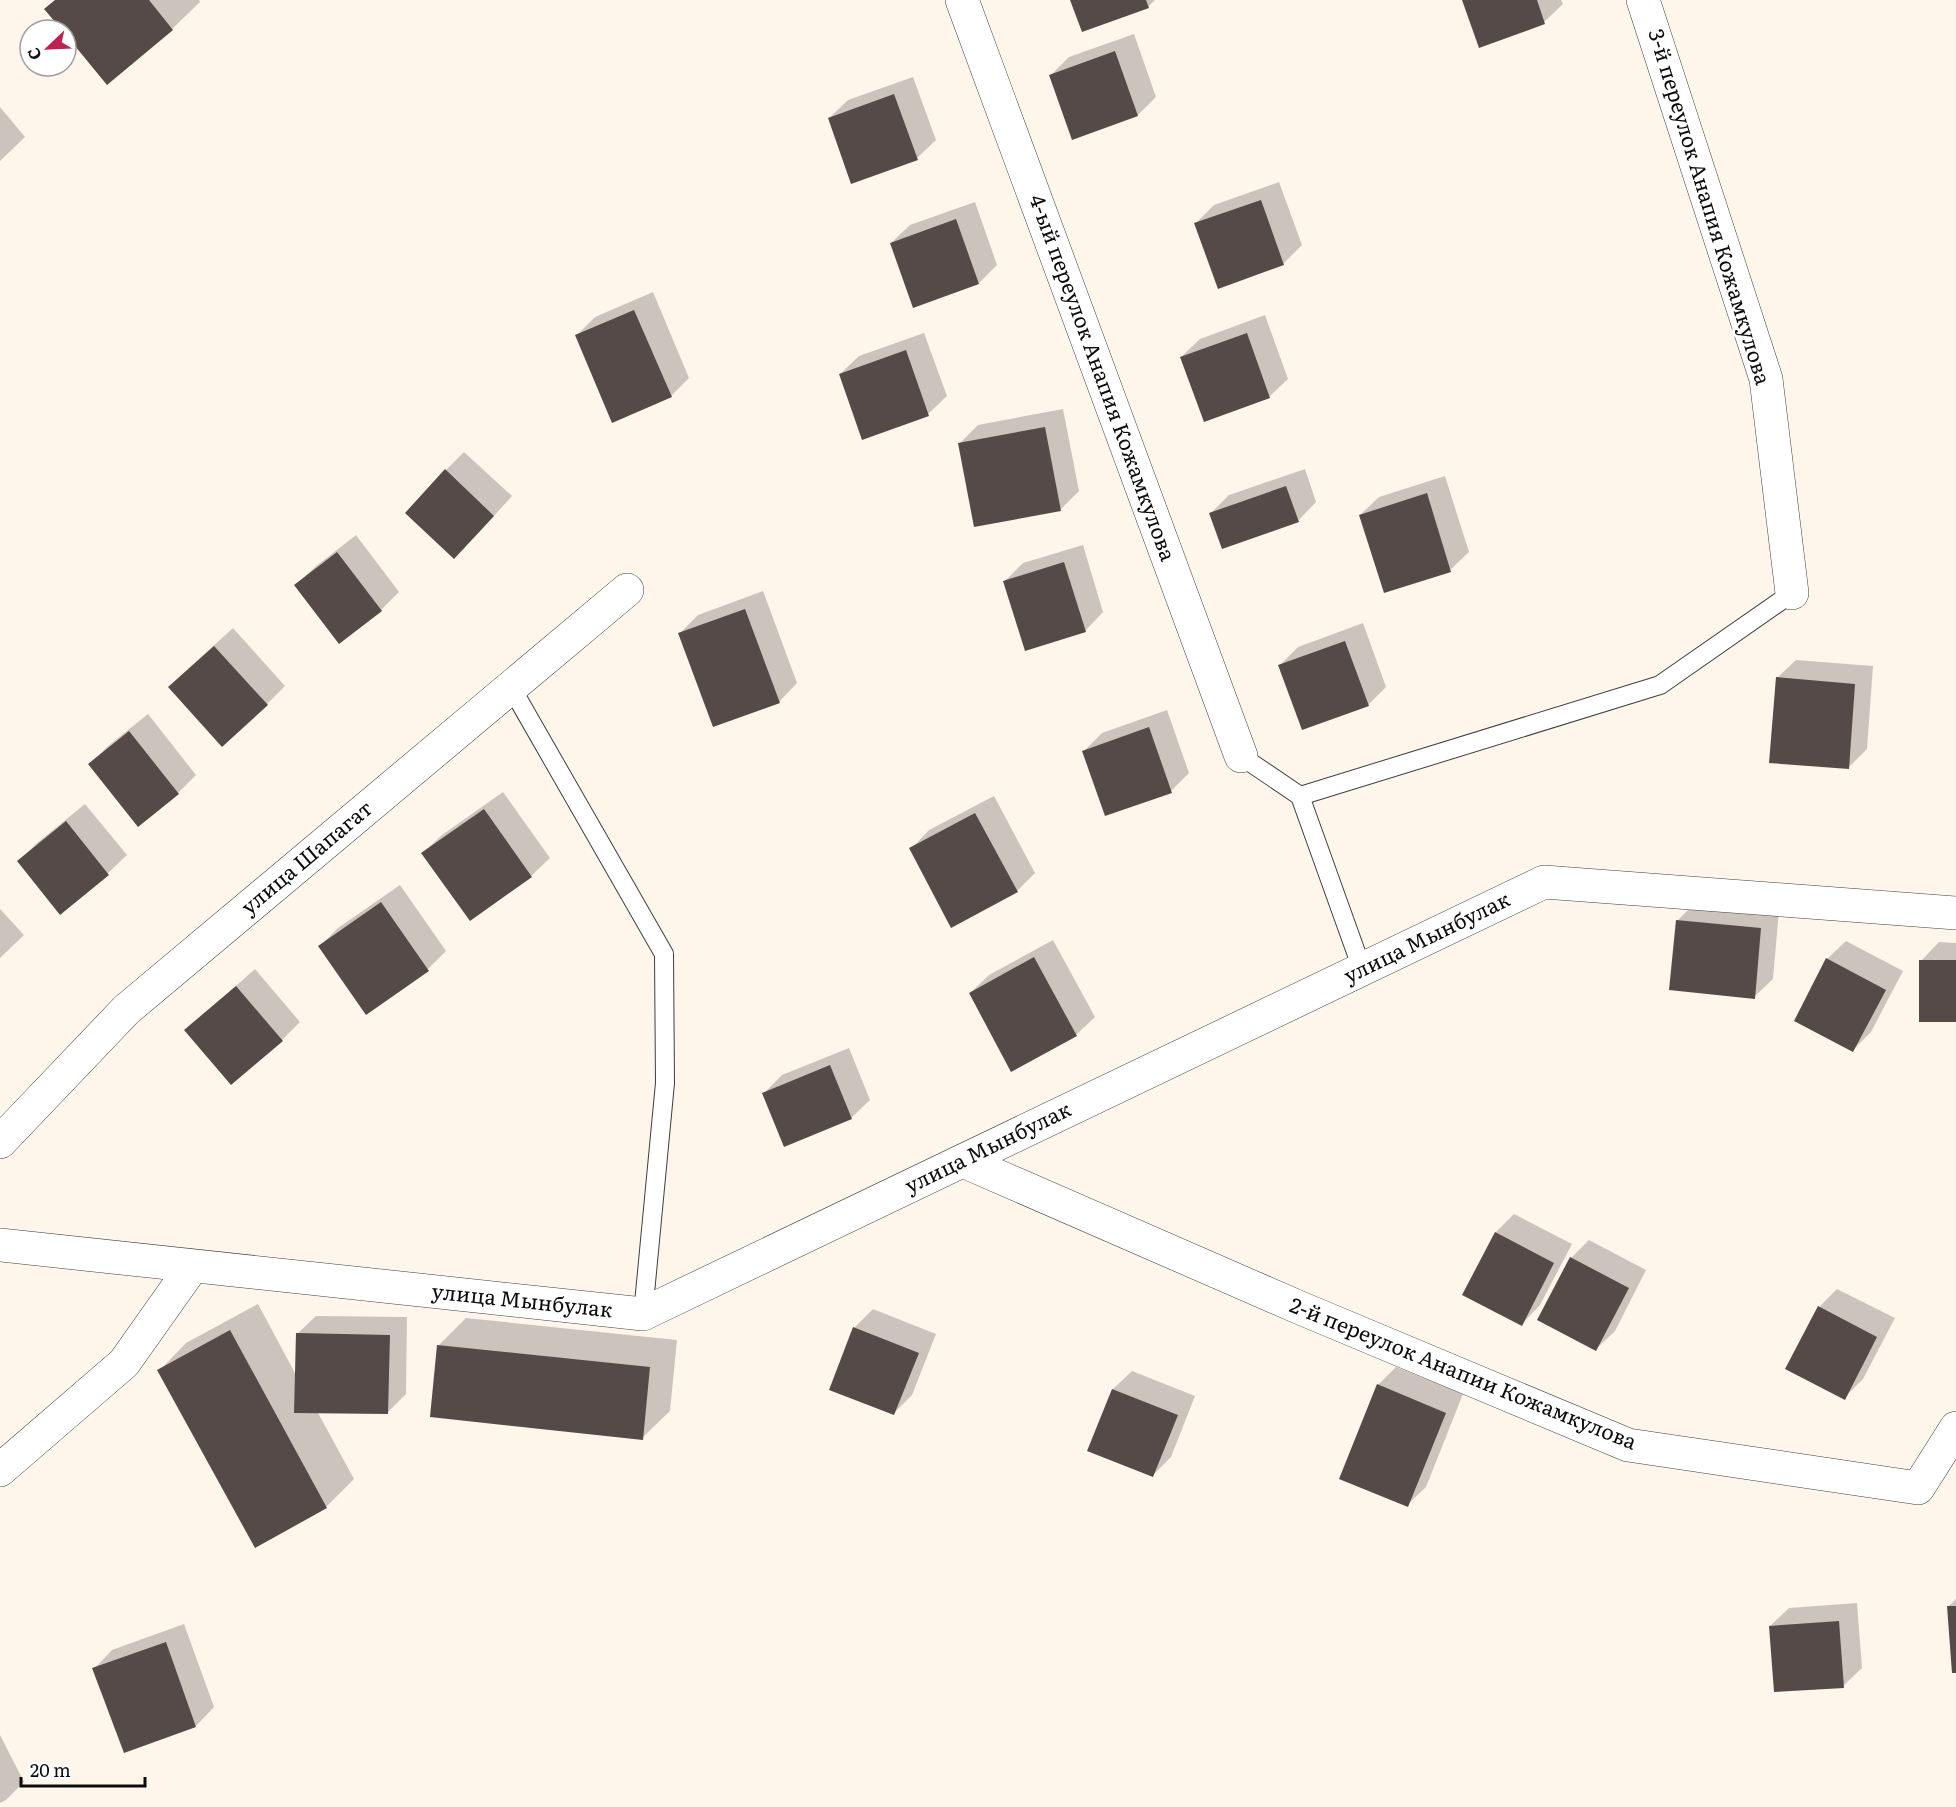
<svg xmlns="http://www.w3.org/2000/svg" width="1956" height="1807" viewBox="0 0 1956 1807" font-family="Literata,serif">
	<rect width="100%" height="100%" fill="#fff6eb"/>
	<g fill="#0003">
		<path d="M56 0H199L200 2 172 29 107 83 66 33V30H64Z"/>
		<path d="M1072 0H1155L1148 7Z"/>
		<path d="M1463 0H1561L1563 4 1544 22Z"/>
		<path d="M1134 34 1156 97 1138 115 1073 138 1051 75 1069 57Z"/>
		<path d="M913 77 936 140 917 158 829 118 848 100Z"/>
		<path d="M0 107 25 137 0 161Z"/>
		<path d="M1279 182 1302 245 1283 264 1196 223 1214 205Z"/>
		<path d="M975 202 997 265 979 283 891 243 910 225Z"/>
		<path d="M653 292 689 378 671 396 576 336 595 317Z"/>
		<path d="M1265 315 1288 379 1269 397 1181 357 1200 339Z"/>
		<path d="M924 333 947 396 928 414 863 438 840 374 859 356Z"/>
		<path d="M1063 409 1079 491 1061 509 959 444 978 425Z"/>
		<path d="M464 452 512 496 473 539 446 470Z"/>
		<path d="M1305 469 1316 502 1298 521 1211 513 1229 495Z"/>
		<path d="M1445 476 1469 552 1450 570 1360 515 1379 497Z"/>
		<path d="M356 535 399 592 381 610 296 585 315 567Z"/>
		<path d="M1083 545 1103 612 1085 631 1005 581 1023 563Z"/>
		<path d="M763 591 797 683 779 702 680 633 698 615Z"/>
		<path d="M1363 623 1386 687 1368 705 1280 665 1298 647Z"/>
		<path d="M233 628 285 686 267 704 188 669Z"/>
		<path d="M1796 660 1873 666 1867 749 1848 768 1777 678Z"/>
		<path d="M1167 710 1189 773 1171 791 1083 752 1102 733Z"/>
		<path d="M148 714 196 775 178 793 90 764 108 746Z"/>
		<path d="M503 792 550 858 531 876 423 853 442 835Z"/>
		<path d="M994 796 1035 873 1017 891 911 849 929 830Z"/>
		<path d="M85 804 127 855 108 873 61 913 19 861 37 843Z"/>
		<path d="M400 885 446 951 428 969 320 946 338 928Z"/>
		<path d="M1696 902 1779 910 1773 979 1754 997 1678 920Z"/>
		<path d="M0 909 24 935 0 958Z"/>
		<path d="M1053 940 1095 1017 1076 1035 970 993 989 975Z"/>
		<path d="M1846 941 1903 971 1871 1032 1853 1050 1827 959Z"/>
		<path d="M1939 942 1956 943V1021L1921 961Z"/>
		<path d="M255 969 300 1022 282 1040 186 1030Z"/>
		<path d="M849 1048 870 1100 851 1118 764 1093 782 1075Z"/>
		<path d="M1514 1214 1572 1244 1540 1305 1522 1324 1464 1294 1496 1232Z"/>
		<path d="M1589 1240 1646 1270 1615 1331 1596 1349 1571 1258Z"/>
		<path d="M1837 1289 1895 1318 1863 1379 1844 1398 1819 1307Z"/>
		<path d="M258 1304 296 1375 297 1334 316 1316 407 1317 406 1394 387 1413 317 1411 354 1479 326 1507 159 1371 186 1343Z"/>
		<path d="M873 1309 936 1334 912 1395 894 1413 854 1328Z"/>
		<path d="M466 1318 677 1340 670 1411 642 1438 438 1346Z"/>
		<path d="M1396 1367 1463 1394 1426 1487 1407 1505 1378 1385Z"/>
		<path d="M1132 1371 1195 1396 1171 1457 1153 1475 1089 1451 1113 1389Z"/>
		<path d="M1956 1599V1671L1948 1607Z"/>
		<path d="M1857 1603 1862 1668 1843 1686 1770 1626 1789 1608Z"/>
		<path d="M184 1624 214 1707 196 1726 124 1751 94 1669 112 1650Z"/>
		<path d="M0 1735 24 1782 6 1800 0 1803Z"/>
	</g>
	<g fill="#554a48">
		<path d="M55 0H149L173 30 107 85 66 35V30H62L44 9Z"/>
		<path d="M1070 0H1146L1149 8 1082 32Z"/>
		<path d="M1462 0H1537L1545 24 1479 48Z"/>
		<path d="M1115 51 1138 116 1072 140 1049 75Z"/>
		<path d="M894 94 918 160 851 184 828 118Z"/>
		<path d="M1261 200 1284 265 1218 289 1194 223Z"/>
		<path d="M956 219 979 284 913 308 890 243Z"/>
		<path d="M634 310 672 397 612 423 575 335Z"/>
		<path d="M1247 333 1270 398 1204 422 1180 357Z"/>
		<path d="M906 350 929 416 862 440 839 374Z"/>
		<path d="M1045 427 1061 511 974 527 958 443Z"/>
		<path d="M445 469 494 516 454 559 405 513Z"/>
		<path d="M1286 486 1299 522 1222 549 1209 513Z"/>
		<path d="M1427 493 1451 572 1384 593 1359 515Z"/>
		<path d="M337 552 382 611 339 644 294 585Z"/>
		<path d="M1064 562 1086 632 1025 651 1003 581Z"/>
		<path d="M745 609 780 703 713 727 678 633Z"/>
		<path d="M1345 641 1369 706 1302 730 1278 665Z"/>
		<path d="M214 646 268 705 222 747 168 687Z"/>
		<path d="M1776 677 1855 684 1849 769 1769 763Z"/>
		<path d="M1149 727 1172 793 1105 816 1082 751Z"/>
		<path d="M129 731 179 794 138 827 88 764Z"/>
		<path d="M484 809 532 877 470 921 421 853Z"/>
		<path d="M975 813 1018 892 951 928 909 848Z"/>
		<path d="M66 821 109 875 60 915 17 861Z"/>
		<path d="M381 902 429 971 366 1015 318 946Z"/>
		<path d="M1676 920 1761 928 1755 999 1669 990Z"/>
		<path d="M1034 957 1077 1036 1011 1072 969 993Z"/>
		<path d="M1826 958 1886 990 1853 1052 1794 1021Z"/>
		<rect x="1919" y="960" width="37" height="62"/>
		<path d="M236 986 283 1041 231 1085 184 1030Z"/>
		<path d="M830 1065 852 1119 784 1147 762 1093Z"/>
		<path d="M1495 1232 1554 1263 1522 1326 1462 1295Z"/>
		<path d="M1570 1257 1629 1288 1596 1351 1537 1320Z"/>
		<path d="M1818 1306 1877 1337 1845 1400 1785 1369Z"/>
		<path d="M853 1327 919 1353 894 1415 829 1390Z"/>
		<path d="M230 1330 327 1508 255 1548 157 1370Z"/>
		<path d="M296 1333 390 1335 388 1414 294 1413Z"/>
		<path d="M437 1345 650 1367 643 1440 430 1417Z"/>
		<path d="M1377 1384 1446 1413 1408 1507 1339 1479Z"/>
		<path d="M1112 1389 1178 1415 1153 1477 1087 1451Z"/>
		<path d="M1947 1606H1956V1673H1952Z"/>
		<path d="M1839 1621 1844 1688 1774 1692 1769 1626Z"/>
		<path d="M166 1642 196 1727 124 1753 92 1668Z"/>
	</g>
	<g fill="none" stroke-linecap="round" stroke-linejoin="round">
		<g stroke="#3f3f3f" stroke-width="20">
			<g id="service">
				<path d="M511 687 664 954 665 1083 643 1314"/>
				<path d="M1241 756 1300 796 1362 969"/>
				<path d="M1300 796 1660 685 1792 593"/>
			</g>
		</g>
		<g stroke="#3f3f3f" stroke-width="34">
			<g id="minor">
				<path d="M962 0 1241 756"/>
				<path d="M1643 0 1766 379 1792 593"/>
				<path d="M0 1142 126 1010 627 590"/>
				<path d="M963 1161 1298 1307 1628 1445 1918 1488 1956 1428"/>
				<path d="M0 1245 643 1314 1544 882 1956 913"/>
				<path d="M0 1470 124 1363 192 1267"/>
			</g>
		</g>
		<use href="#service" stroke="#fff" stroke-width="18"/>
		<use href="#minor" stroke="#fff" stroke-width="33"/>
	</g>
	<g text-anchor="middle" stroke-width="6" stroke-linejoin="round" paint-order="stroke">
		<g font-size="21" fill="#0c0c0c" stroke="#fff">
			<text transform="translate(1709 207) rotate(73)" y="7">3-й переулок Анапия Кожамкулова</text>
			<text transform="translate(1102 378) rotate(70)" y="7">4-ый переулок Анапия Кожамкулова</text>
			<text transform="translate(307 858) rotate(-40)" y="7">улица Шапагат</text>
			<text transform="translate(1427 938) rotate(-26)" y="7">улица Мынбулак</text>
			<text transform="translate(988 1148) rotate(-26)" y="7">улица Мынбулак</text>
			<text transform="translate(522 1301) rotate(6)" y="7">улица Мынбулак</text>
			<text transform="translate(1463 1374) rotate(22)" y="7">2-й переулок Анапии Кожамкулова</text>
		</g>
	</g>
	<g transform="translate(48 48) rotate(247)"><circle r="28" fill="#ffffff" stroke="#9e9e9e" stroke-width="1.5"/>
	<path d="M0-4.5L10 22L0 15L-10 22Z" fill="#be2251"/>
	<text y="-9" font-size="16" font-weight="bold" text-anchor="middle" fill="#0c0c0c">С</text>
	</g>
	<path d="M21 1777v9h124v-9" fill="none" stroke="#0c0c0c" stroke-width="3"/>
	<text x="30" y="1777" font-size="18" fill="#0c0c0c" stroke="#ffffff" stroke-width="4.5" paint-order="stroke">20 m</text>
</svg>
